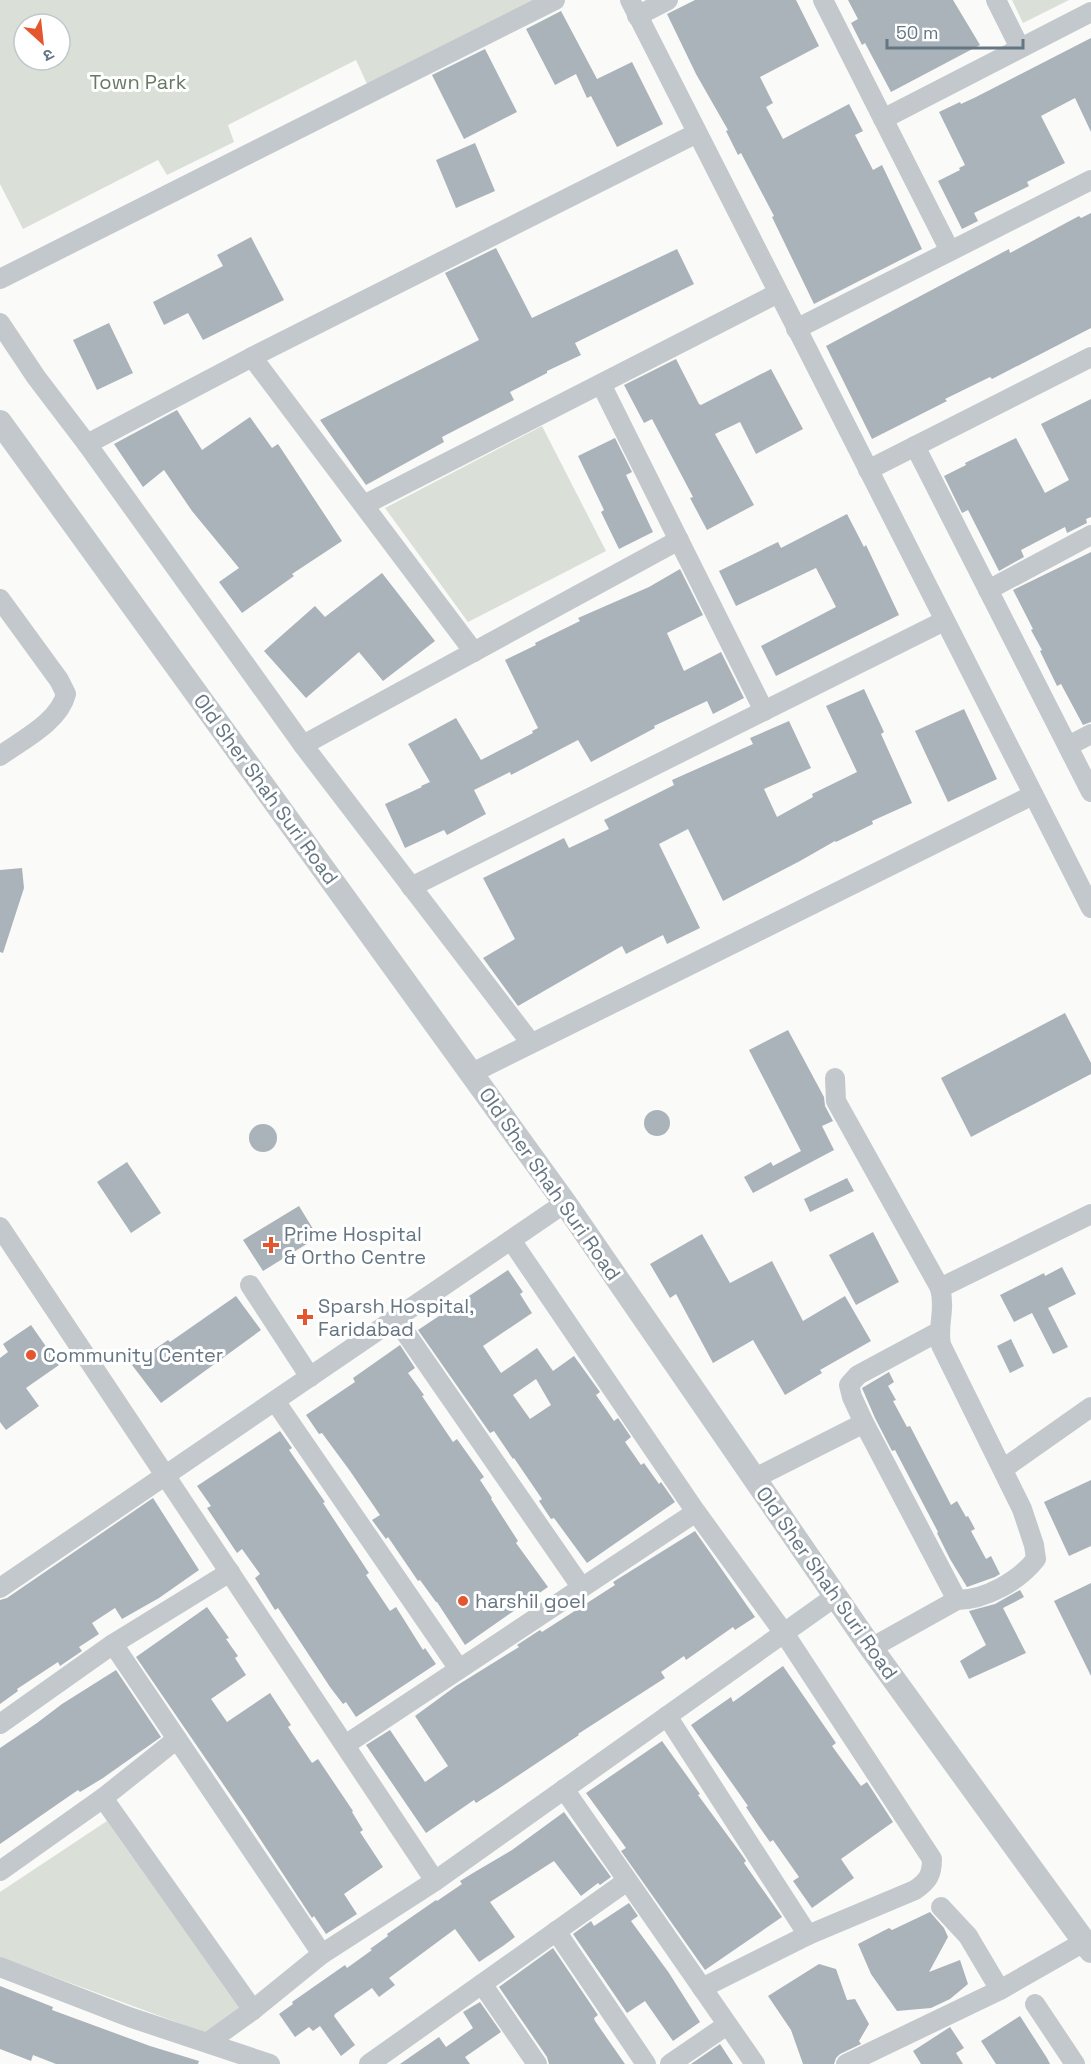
<svg xmlns="http://www.w3.org/2000/svg" width="1091" height="2064" viewBox="0 0 1091 2064" font-family="'Space Grotesk','Noto Sans Devanagari',sans-serif">
	<rect width="100%" height="100%" fill="#fafaf8"/>
	<g fill="#dadfd7" fill-rule="evenodd">
		<path d="M0 0H540L367 84 356 60 228 125 234 142 167 175 158 160 23 229 0 184ZM24 24H60V60H24Z"/>
		<path d="M1012 0H1069L1023 23Z"/>
		<path d="M542 426 606 551 468 622 385 508Z"/>
		<path d="M107 1821 241 2009 206 2033 0 1957V1892Z"/>
	</g>
	<g fill="#aab3b9" fill-rule="evenodd">
		<path d="M695 0H796L819 46 760 77 773 103 766 107 783 139 849 104 863 131 855 135 873 170 882 165 922 249 814 304 772 217 774 216 741 153 738 155 726 131 728 130 696 74 667 14Z"/>
		<path d="M848 0H953L980 45 891 92 865 43 862 45 851 23 858 19Z"/>
		<path d="M561 11 597 79 632 62 663 124 617 147 591 96 587 98 576 74 555 85 526 29Z"/>
		<path d="M1091 38V132L1075 98 1041 116 1065 163 1027 182 1029 186 974 213 978 221 962 229 938 181 960 170 959 168 965 165 939 112 960 102 961 104 976 97Z"/>
		<path d="M485 49 517 112 464 139 432 75Z"/>
		<path d="M475 143 495 191 456 208 436 160Z"/>
		<path d="M1091 213V328L992 379 990 377 945 399 947 401 872 439 826 346 1009 249 1010 253 1079 216 1081 218Z"/>
		<path d="M251 237 284 300 203 340 188 313 164 325 153 302 223 266 217 255Z"/>
		<path d="M496 248 532 318 677 249 694 284 575 343 581 355 547 371V373L510 392 514 400 442 437 444 442 366 485 320 420 479 340 445 273Z"/>
		<path d="M109 323 133 373 97 390 73 340Z"/>
		<path d="M676 359 699 404 701 405 771 369 803 429 756 454 740 422 715 434 754 505 707 530 690 498 693 497 652 419 644 423 624 385Z"/>
		<path d="M1091 399V517L1086 519 1087 523 1067 533 1065 527 1021 550 1024 557 999 571 968 510 962 513 944 476 966 465 965 463 1016 438 1045 493 1069 480 1041 424Z"/>
		<path d="M177 410 202 450 250 417 272 448 278 444 342 541 292 574 294 576 242 613 219 582 239 568 192 511 164 470 143 487 114 444Z"/>
		<path d="M615 438 632 472 626 475 653 532 619 549 601 512 604 510 578 456Z"/>
		<path d="M847 514 864 547 866 545 899 615 776 676 761 646 836 607 816 568 736 606 719 571 778 542 781 548Z"/>
		<path d="M1091 552V722L1083 725 1061 684 1057 686 1040 651 1042 650 1031 630 1033 629 1013 590Z"/>
		<path d="M680 569 703 615 667 633 684 671 721 652 744 698 713 714 707 701 654 726 655 728 591 762 578 740 511 775 510 772 474 790 486 814 447 835 444 830 405 848 385 804 422 787 421 786 430 782 408 744 456 718 481 760 533 733 532 731 538 728 505 660 536 645 535 643 580 621 578 618 649 587Z"/>
		<path d="M382 573 435 641 383 681 359 652 306 698 264 651 315 606 325 617Z"/>
		<path d="M864 689 884 732 881 734 912 803 872 821 873 824 836 842 835 841 800 861 723 901 688 829 659 844 700 928 667 944 663 935 626 954 622 946 518 1006 483 958 515 939 483 878 564 838 569 848 609 829 604 820 674 785 672 780 753 744 750 738 789 721 811 768 764 789 777 817 813 797 812 794 857 772 826 706Z"/>
		<path d="M964 709 997 779 948 802 915 731Z"/>
		<path d="M22 868 24 888 3 953 0 952V870Z"/>
		<path d="M1065 1013 1091 1063V1074L971 1137 941 1078Z"/>
		<path d="M788 1030 824 1097 825 1106 833 1121 822 1126 834 1150 753 1193 744 1177 771 1162 773 1166 801 1151 749 1050Z"/>
		<circle cx="657" cy="1123" r="13"/>
		<circle cx="263" cy="1138" r="14"/>
		<path d="M127 1162 161 1213 131 1233 97 1182Z"/>
		<path d="M847 1178 854 1191 810 1212 804 1199Z"/>
		<path d="M299 1206 318 1237 263 1271 243 1240Z"/>
		<path d="M873 1232 899 1282 856 1305 829 1255Z"/>
		<path d="M702 1234 730 1283 772 1261 803 1321 845 1296 871 1341 820 1370 822 1373 785 1395 753 1340 713 1363 676 1294 670 1298 650 1264Z"/>
		<path d="M1062 1267 1076 1294 1048 1308 1068 1347 1053 1354 1032 1313 1014 1322 1000 1295 1044 1273 1045 1276Z"/>
		<path d="M508 1270 523 1292 520 1294 532 1313 483 1346 501 1373 537 1348 553 1371 574 1356 600 1392 596 1395 614 1421 618 1418 631 1437 625 1442 641 1465 644 1463 659 1484 661 1482 675 1502 587 1563 554 1518 551 1519 539 1501 542 1499 514 1458 513 1459 494 1431 490 1433 418 1330ZM536 1379 551 1405 530 1419 513 1395Z"/>
		<path d="M236 1296 261 1330 161 1403 132 1365 168 1340 170 1342Z"/>
		<path d="M31 1325 59 1365 26 1388 39 1406 6 1430 0 1422V1358L8 1352 3 1344Z"/>
		<path d="M1011 1339 1024 1366 1010 1373 997 1346Z"/>
		<path d="M400 1345 415 1368 408 1373 424 1395 422 1396 453 1442 457 1439 484 1477 480 1480 492 1498 491 1499 518 1541 516 1543 548 1587 465 1645 437 1602H436L420 1580 418 1581 388 1537 386 1539 372 1520 380 1515 350 1471 322 1433 319 1434 306 1415 355 1382 353 1378Z"/>
		<path d="M889 1372 894 1382 888 1386 896 1400 893 1401 907 1427 910 1426 951 1505 957 1501 966 1517 968 1516 975 1529 971 1531 986 1559 991 1556 1000 1574 995 1577 967 1587 950 1559 937 1533 938 1532 895 1450 892 1451 875 1418 862 1388Z"/>
		<path d="M280 1431 292 1448 289 1450 325 1502 323 1503 369 1573 366 1575 390 1611 396 1607 423 1650 425 1648 436 1664 356 1717 346 1702 343 1704 330 1687 278 1608 275 1610 255 1578 260 1574 242 1549 237 1553 207 1508 211 1506 197 1486Z"/>
		<path d="M1091 1480V1546L1069 1556 1044 1502Z"/>
		<path d="M153 1498 199 1570 159 1598 122 1619 115 1608 92 1623 99 1634 79 1647 82 1651 60 1666 58 1662 17 1689 18 1691 0 1704V1600L7 1598Z"/>
		<path d="M695 1531 755 1617 735 1630 733 1627 686 1660 684 1656 661 1672 665 1678 578 1734 579 1735 498 1789 476 1803 474 1800 426 1833 366 1745 390 1730 425 1782 448 1766 415 1716 456 1686 519 1647 517 1645 540 1630 542 1632 615 1585 613 1582Z"/>
		<path d="M1091 1583V1676L1054 1601Z"/>
		<path d="M1020 1590 1024 1597 1003 1608 1026 1653 969 1679 960 1661 986 1645 969 1611 995 1604Z"/>
		<path d="M207 1607 229 1638 226 1639 238 1656 235 1658 246 1675 211 1699 227 1722 270 1693 291 1725 288 1727 312 1763 318 1759 353 1811 352 1812 363 1830 360 1832 383 1867 344 1894 357 1914 326 1934 314 1916 312 1918 245 1816 136 1657Z"/>
		<path d="M783 1666 836 1743 832 1746 861 1786 867 1782 893 1822 841 1859 854 1878 812 1908 793 1881 799 1877 773 1840 770 1842 758 1825 746 1807 748 1806 691 1725 731 1697 733 1702Z"/>
		<path d="M116 1670 161 1737 103 1778 80 1792 78 1790 0 1844V1748L37 1723 62 1704Z"/>
		<path d="M662 1741 700 1794 698 1795 742 1855 746 1861 744 1863 782 1917 705 1970 621 1851 626 1848 586 1793Z"/>
		<path d="M564 1812 611 1877 600 1885 598 1883 581 1896 554 1861 490 1902 515 1937 503 1946 479 1962 455 1929 389 1978 395 1985 379 1997 372 1988 335 2014 334 2016 355 2045 341 2056 320 2026 313 2031 309 2027 295 2037 279 2014 293 2004 292 2002 345 1965 347 1968 372 1950 370 1949 388 1936 387 1934 436 1900 437 1901 462 1884 460 1881 473 1873 512 1850Z"/>
		<path d="M629 1903 638 1916 631 1921 669 1973 700 2022 673 2041 645 2001 627 2013 573 1934 591 1921 594 1926Z"/>
		<path d="M930 1912 944 1928 948 1937 929 1972 960 1960 968 1984 950 1999 931 2008 897 2011 871 1974 858 1944 889 1928 892 1930Z"/>
		<path d="M553 1948 598 2015 594 2018 595 2021 625 2064H549L547 2057 499 1987Z"/>
		<path d="M819 1964 836 1969 847 2000 855 1999 869 2024 859 2041 861 2044 840 2054 836 2058 834 2064H803L791 2030 768 1996Z"/>
		<path d="M0 1986 53 2007 52 2010 150 2046 199 2061 198 2064H56L33 2055 31 2061 0 2049Z"/>
		<path d="M480 2002 501 2032 465 2057 470 2064H400L439 2037 446 2047 473 2028 463 2012Z"/>
		<path d="M1020 2016 1047 2058 1050 2064H996L981 2041Z"/>
		<path d="M950 2027 964 2048 956 2053 963 2064H921L913 2051Z"/>
		<path d="M720 2044 733 2064H691Z"/>
	</g>
	<g fill="none" stroke-linecap="round" stroke-linejoin="round">
		<g stroke="#c3c8cc" stroke-width="20">
			<path d="M630 0 1091 908"/>
			<path d="M823 0 950 251"/>
			<path d="M996 0 1020 48"/>
			<path d="M637 16 668 0"/>
			<path d="M883 119 1091 12"/>
			<path d="M0 279 555 0"/>
			<path d="M0 323 36 377 87 444 303 745 531 1043"/>
			<path d="M796 329 1091 180"/>
			<path d="M252 357 474 652"/>
			<path d="M601 384 764 711"/>
			<path d="M87 444 252 357 697 133"/>
			<path d="M915 446 1091 792"/>
			<path d="M868 470 1091 357"/>
			<path d="M364 505 778 293"/>
			<path d="M988 590 1091 535"/>
			<path d="M0 599 59 680 66 694C59 722 22 740 0 756"/>
			<path d="M303 745 679 540"/>
			<path d="M1068 746 1091 734"/>
			<path d="M411 887 944 621"/>
			<path d="M472 1073 1033 795"/>
			<path d="M835 1078 836 1101 940 1288C946 1311 937 1324 941 1345L1022 1509 1034 1545 1036 1559C1019 1581 985 1600 957 1600L864 1423 852 1397 849 1385 858 1375 938 1332"/>
			<path d="M0 1227 435 1881"/>
			<path d="M511 1240 696 1512 784 1633 932 1859C932 1875 928 1881 915 1890L808 1935 702 1988"/>
			<path d="M250 1285 310 1377"/>
			<path d="M940 1288 1091 1214"/>
			<path d="M396 1319 582 1588"/>
			<path d="M275 1401 459 1669"/>
			<path d="M1003 1469 1091 1407"/>
			<path d="M755 1478 864 1423"/>
			<path d="M0 1588 565 1203"/>
			<path d="M113 1644 322 1954"/>
			<path d="M871 1648 957 1600"/>
			<path d="M667 1716 808 1935"/>
			<path d="M0 1724 113 1644 230 1572"/>
			<path d="M345 1745 696 1512"/>
			<path d="M564 1789 755 2064"/>
			<path d="M103 1798 253 2010"/>
			<path d="M0 1871 103 1798 177 1739"/>
			<path d="M941 1907 968 1936 1000 1990"/>
			<path d="M556 1931 646 2064"/>
			<path d="M0 1967 129 2017 270 2064"/>
			<path d="M482 1984 537 2064"/>
			<path d="M1035 2004 1075 2064"/>
			<path d="M207 2043 253 2010 322 1954 435 1881 836 1596"/>
			<path d="M369 2064 627 1881"/>
			<path d="M670 2064 727 2025"/>
			<path d="M846 2064 1000 1990 1084 1942"/>
		</g>
		<path stroke="#c3c8cc" stroke-width="24" d="M0 422 565 1203 871 1648 1091 1951"/>
	</g>
	<g fill="#e4572e" stroke="#fff" stroke-width="2">
		<path d="M268 1236h6v6h6v6h-6v6h-6v-6h-6v-6h6z"/>
		<path d="M302 1308h6v6h6v6h-6v6h-6v-6h-6v-6h6z"/>
		<circle cx="31" cy="1355" r="6"/>
		<circle cx="463" cy="1601" r="6"/>
	</g>
	<g text-anchor="middle" stroke-width="6" stroke-linejoin="round" paint-order="stroke">
		<g font-size="20" fill="#687a64" stroke="#fff">
			<text x="138" y="89">Town Park</text>
		</g>
		<g font-size="20" fill="#657683" stroke="#fff">
			<text transform="translate(266 789) rotate(54)" y="7">Old Sher Shah Suri Road</text>
			<text transform="translate(550 1184) rotate(55)" y="7">Old Sher Shah Suri Road</text>
			<text transform="translate(827 1583) rotate(55)" y="7">Old Sher Shah Suri Road</text>
		</g>
		<g font-size="20" fill="#657683" stroke="#fff" text-anchor="start">
			<text x="284" y="1241">Prime Hospital<tspan x="284" dy="23">&amp; Ortho Centre</tspan></text>
			<text x="318" y="1313">Sparsh Hospital,<tspan x="318" dy="23">Faridabad</tspan></text>
			<text x="43" y="1362">Community Center</text>
			<text x="475" y="1608">harshil goel</text>
		</g>
	</g>
	<g transform="translate(42 42) rotate(153)"><circle r="28" fill="#ffffff" stroke="#c1c8cd" stroke-width="1.5"/>
	<path d="M0-4.5L10 22L0 15L-10 22Z" fill="#e4572e"/>
	<text y="-9" font-size="16" font-weight="bold" text-anchor="middle" fill="#657683">उ</text>
	</g>
	<path d="M887 39v9h136v-9" fill="none" stroke="#657683" stroke-width="3"/>
	<text x="896" y="39" font-size="18" fill="#657683" stroke="#ffffff" stroke-width="4.5" paint-order="stroke">50 m</text>
</svg>
